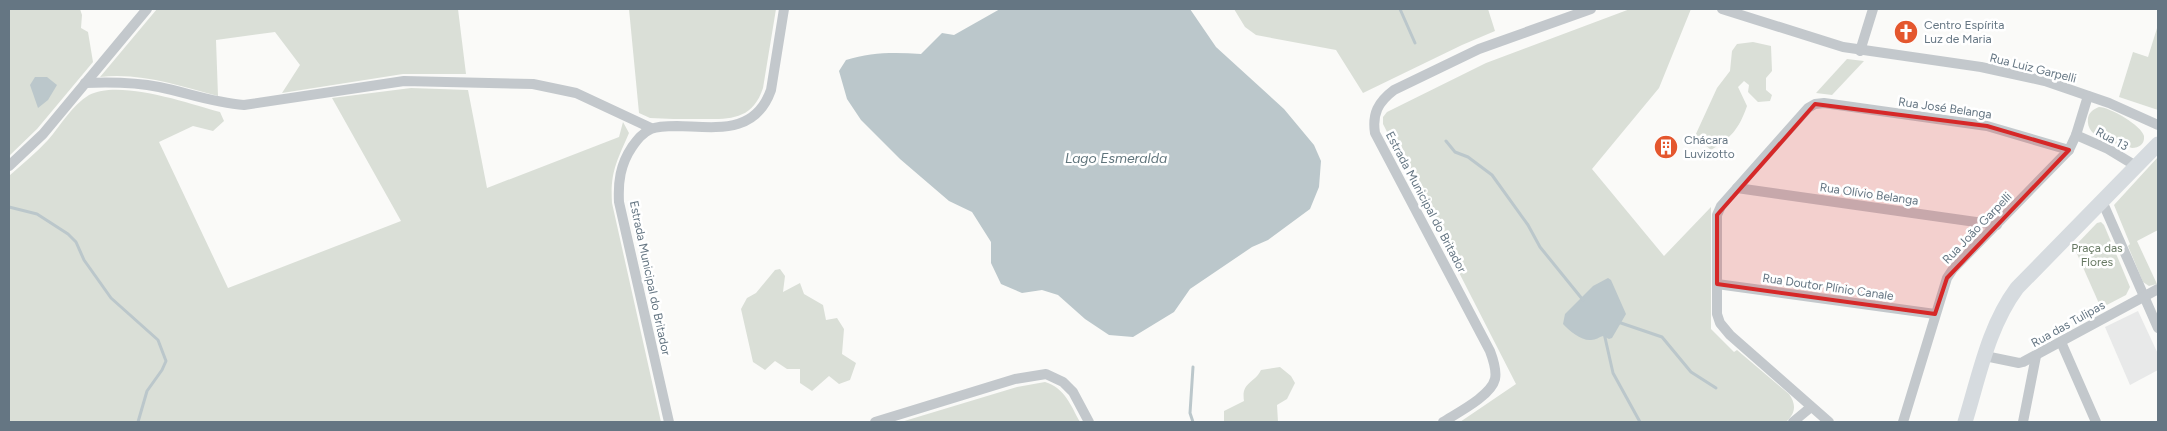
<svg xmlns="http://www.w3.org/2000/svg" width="2167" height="431" viewBox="0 0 2167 431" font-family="Figtree,sans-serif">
	<rect width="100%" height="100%" fill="#fafaf8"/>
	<path fill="#e8e9e9" d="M2138 311 2158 354V370L2130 385 2105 327Z"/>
	<g fill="#dadfd7">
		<path d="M9 9H80L82 15 81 28 88 32 93 62 37 129 9 156Z"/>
		<path d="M157 9H458L466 74H403L282 93 300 65 275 32 216 40 218 96C180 86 140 72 100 77Z"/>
		<path d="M629 9H776L763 88C752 122 727 119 697 119 681 119 666 119 650 118L639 113Z"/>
		<path d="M1234 9H1488L1495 31 1462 45 1363 93 1336 50 1256 35 1245 27Z"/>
		<path d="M1630 9H1691L1659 88 1592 169 1664 256 1711 207V329L1734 352 1737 350 1789 394C1797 405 1795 414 1786 422H1460L1516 384 1383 124V117L1387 112 1486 63Z"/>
		<path d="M2158 25V110L2119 97 2133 52 2148 57Z"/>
		<path d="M1753 42 1771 46 1772 71 1766 78V90L1772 95 1770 101 1758 102 1748 92 1749 85 1744 81 1738 87 1747 106C1739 129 1731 138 1711 150L1695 136 1717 88 1730 71 1732 51 1737 44Z"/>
		<path d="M1847 59 1864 61 1832 95 1816 93Z"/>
		<path d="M411 88 468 90 487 188 619 137 623 122 629 133C617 161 610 172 612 203L661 422H9V176C22 164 36 153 48 140 61 125 72 105 89 95 119 79 188 103 220 112L224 121 213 131 193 126 159 142 228 288 401 221 332 98Z"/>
		<path d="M2099 107C2110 107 2142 126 2144 136 2145 144 2139 148 2132 148 2117 143 2085 140 2088 118 2089 112 2094 109 2099 107Z"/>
		<path d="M2158 157V230L2137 241 2157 284 2149 286 2143 282 2128 246 2130 244 2114 205Z"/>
		<path d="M2101 222 2104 225 2130 287 2126 295 2101 308 2074 247 2097 223Z"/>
		<path d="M780 269 785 276 783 292 800 283 804 294 823 305 826 320 837 318 844 329 842 354 856 363 850 380 839 384 829 376 812 391 800 383V369H787L775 361 765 370 753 362 741 309 747 298 756 293 775 270Z"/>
		<path d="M1280 367 1291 376 1295 383 1287 399 1277 405 1278 422H1224V411L1244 401C1241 382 1254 384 1261 370Z"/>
		<path d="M1045 382C1065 388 1071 406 1080 422H901L1017 387Z"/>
	</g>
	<g fill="#bbc7cb">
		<path d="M1000 9H1190L1216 47 1284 109 1314 145 1321 161 1319 187 1310 209 1268 240 1252 247 1190 289 1174 312 1133 337 1109 335 1085 319 1058 295 1042 290 1022 293 1001 284 991 263V242L972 212 949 201 900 159 861 120 847 99 839 71 846 60C871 52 895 52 921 54L942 33 954 35Z"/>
		<path d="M35 77H47L57 85 48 100 38 108 30 85Z"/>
		<path d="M1608 278 1611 280 1626 314 1612 338 1609 339 1603 336C1599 337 1596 340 1591 340 1582 341 1569 331 1563 324L1565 314 1593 286Z"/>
	</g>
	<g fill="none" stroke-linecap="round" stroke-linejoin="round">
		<g stroke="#bbc7cb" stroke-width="3">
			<path d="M1400 9 1415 43"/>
			<path d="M1446 141 1455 152 1468 157 1492 175 1528 225 1540 247 1583 300"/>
			<path d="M9 207 37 214 68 234 76 242 84 260 111 298 158 340 166 361 162 370 147 391 138 422"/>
			<path d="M1618 322 1662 337 1691 372 1716 388"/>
			<path d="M1604 333 1613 373 1640 422"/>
			<path d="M1193 422 1190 413 1193 367"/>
		</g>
		<g stroke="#c3c8cc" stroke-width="10">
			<path d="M1722 9 1843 47 1981 67 2045 81 2109 103 2158 125"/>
			<path d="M1860 51 1873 9"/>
			<path d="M85 83C110 82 134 82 159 87 188 93 214 103 244 105L404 81 533 84 576 93 651 128"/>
			<path d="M2076 135 2108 149 2136 166"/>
			<path d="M9 166 43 134 147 9"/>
			<path d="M1737 188 1997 225"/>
			<path d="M2102 201 2158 328"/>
			<path d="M1717 284 1935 314"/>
			<path d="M2061 342 2096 422"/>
			<path d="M1985 356 2019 363 2023 362 2158 289"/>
			<path d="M669 422 619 202C618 182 620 165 632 147 637 140 642 133 651 129 658 126 669 126 677 126 716 127 755 135 771 90L784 9"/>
			<path d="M875 422 1015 379 1046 374 1063 382 1073 392 1089 422"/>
			<path d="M1443 422C1457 413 1491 396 1495 379 1497 370 1493 359 1490 351L1375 133C1372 114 1378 102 1394 90L1479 49 1591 9"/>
			<path d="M1793 422 1811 407"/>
			<path d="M1829 422 1730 335 1720 323 1717 314V215L1721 206 1808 108 1815 104 1824 103 1987 126 2069 150"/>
			<path d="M1903 422 1947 278 1953 269 2069 150 2076 135 2088 96"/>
			<path d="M2023 422 2036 356"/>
		</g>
		<path stroke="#d6dbdf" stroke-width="15" d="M1965 422C1979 377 1988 327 2017 288L2158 144"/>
	</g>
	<path fill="#d62828" fill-opacity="0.2" stroke="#d62828" stroke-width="4" stroke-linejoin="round" d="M1815 104 1987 126 2069 150 1947 278 1935 314 1717 284V215Z"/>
	<defs>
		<g id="church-disc" transform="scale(1.25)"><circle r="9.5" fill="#e4572e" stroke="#fff"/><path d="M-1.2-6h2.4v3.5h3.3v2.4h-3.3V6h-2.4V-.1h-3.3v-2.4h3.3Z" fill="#fff"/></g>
		<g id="building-disc" transform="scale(1.25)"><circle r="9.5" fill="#e4572e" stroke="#fff"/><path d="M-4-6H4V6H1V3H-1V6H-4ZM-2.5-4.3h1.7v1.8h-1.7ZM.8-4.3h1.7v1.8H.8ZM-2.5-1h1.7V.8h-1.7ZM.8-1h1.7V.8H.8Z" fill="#fff"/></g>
	</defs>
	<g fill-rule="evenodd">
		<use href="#church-disc" x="1906" y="32"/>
		<use href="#building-disc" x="1666" y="147"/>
	</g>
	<g text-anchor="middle" stroke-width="5" stroke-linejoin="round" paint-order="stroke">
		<g font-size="12" fill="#657683" stroke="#fff" text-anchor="start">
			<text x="1924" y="29">Centro Espírita<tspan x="1924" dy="14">Luz de Maria</tspan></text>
			<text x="1684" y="144">Chácara<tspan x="1684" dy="14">Luvizotto</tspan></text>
		</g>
		<g font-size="12" fill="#657683" stroke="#fff">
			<text transform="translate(2033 68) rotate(14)" y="4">Rua Luiz Garpelli</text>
			<text transform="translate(1945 108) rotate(8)" y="4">Rua José Belanga</text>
			<text transform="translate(2112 139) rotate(28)" y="4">Rua 13</text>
			<text transform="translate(1869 194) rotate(8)" y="4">Rua Olívio Belanga</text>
			<text transform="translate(1426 202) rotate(62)" y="4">Estrada Municipal do Britador</text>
			<text transform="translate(1977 228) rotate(-46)" y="4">Rua João Garpelli</text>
			<text transform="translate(650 278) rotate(78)" y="4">Estrada Municipal do Britador</text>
			<text transform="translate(1828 287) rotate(8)" y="4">Rua Doutor Plínio Canale</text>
			<text transform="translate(2068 324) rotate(-29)" y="4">Rua das Tulipas</text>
		</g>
		<g font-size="12" fill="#687a64" stroke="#fff">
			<text x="2097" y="252">Praça das<tspan x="2097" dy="14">Flores</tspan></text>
		</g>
		<g font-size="14" font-style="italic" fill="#60757c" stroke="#fff">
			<text x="1116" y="163">Lago Esmeralda</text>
		</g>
	</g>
	<rect width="2167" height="431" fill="none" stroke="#657683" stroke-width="20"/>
</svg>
